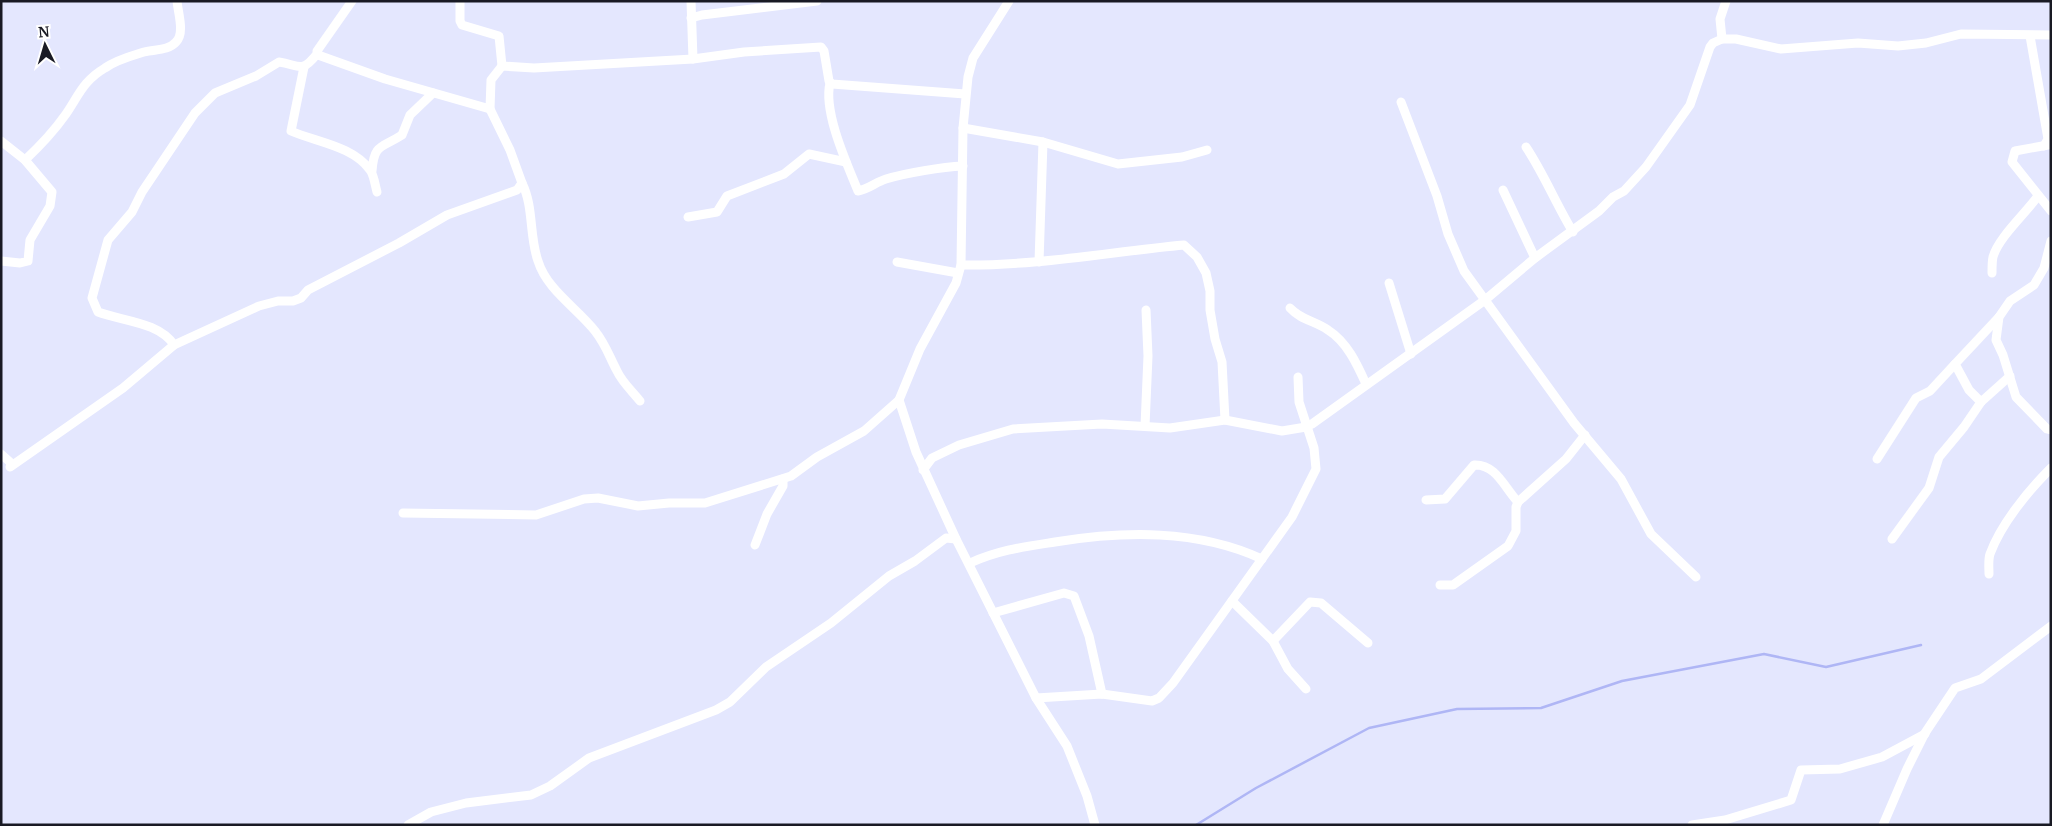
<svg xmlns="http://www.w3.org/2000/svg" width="2052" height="826" viewBox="0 0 2052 826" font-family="Merriweather,serif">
	<rect width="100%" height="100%" fill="#e4e7fe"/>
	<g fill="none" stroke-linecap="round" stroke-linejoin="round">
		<path stroke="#afb6f5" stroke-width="2.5" d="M1196 825 1256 788 1369 728 1457 709 1541 708 1622 681 1764 654 1826 667 1921 645"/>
		<g stroke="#fff" stroke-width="9">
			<path d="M352 1 317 51 318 55 385 79 490 109 491 80 502 66"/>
			<path d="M460 1V21L462 25 499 36 502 66 534 68 693 59 744 52 821 47 824 51 829 81 832 84 965 94"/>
			<path d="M691 1 693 59"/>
			<path d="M1009 1 973 58 968 77 963 128 961 265 956 283 920 349 899 400 916 452 956 539 1036 698 1067 746 1087 796 1095 825"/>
			<path d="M691 18 702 15 817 1"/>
			<path d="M2030 36 2048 139 2044 146"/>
			<path d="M1722 39 1720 19 1726 1"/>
			<path d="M304 67 291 131C316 142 353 146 370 170 374 175 375 185 377 192"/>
			<path d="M830 83C823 112 847 164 858 191 869 189 876 182 886 179 906 173 942 167 963 166"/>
			<path d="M1401 102 1437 196 1448 234 1464 271 1574 423 1621 479 1651 534 1696 577"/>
			<path d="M963 128 1043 142 1118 164 1182 157 1207 150"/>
			<path d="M1 141 25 160 52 192 50 206 30 240 28 261 20 263 1 261"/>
			<path d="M2048 145 2015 151 2012 162 2051 211"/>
			<path d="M1526 147C1544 174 1556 204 1573 232"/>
			<path d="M25 160C40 146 54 131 66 114 79 95 83 81 105 68 116 60 131 56 144 52 155 49 168 51 176 42 185 33 178 13 177 1"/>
			<path d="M372 171C374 143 382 148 402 135L410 115 433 93"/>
			<path d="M522 183C534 207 529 236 538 261 547 290 577 308 595 331 606 345 609 356 617 371 622 382 632 391 640 401"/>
			<path d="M1503 190 1535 258"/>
			<path d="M688 217 717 212 727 196 784 174 809 154 846 162"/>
			<path d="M2051 241 2044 268 2034 285 2010 301 1999 317 1996 340 2003 355 2016 397 2047 429 2051 430"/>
			<path d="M897 262 958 273"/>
			<path d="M1039 262 1043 142"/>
			<path d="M961 265C1036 266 1109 252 1184 245L1197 257 1206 273 1210 291V310L1215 339 1222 362 1225 420"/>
			<path d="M1992 273C1992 268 1992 261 1993 257 1998 238 2026 213 2038 196"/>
			<path d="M1389 283 1411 354"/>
			<path d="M1290 308C1301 320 1315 321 1328 330 1347 342 1357 364 1366 384"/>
			<path d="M1999 317 1955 364 1969 390 1981 402 2010 376"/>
			<path d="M174 345C159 322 122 321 98 312L92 298 108 240 132 212 142 192 195 113 215 93 256 76 279 62C300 65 301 74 317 54"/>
			<path d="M1145 426 1148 356 1146 310"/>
			<path d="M1 454 10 462"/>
			<path d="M1877 459 1916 398 1930 391 1955 364"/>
			<path d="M10 467 123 388 174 345 259 306 278 301H293L301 298 308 290 399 243 447 215 517 190 522 183 510 150 490 109"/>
			<path d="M923 470 932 458 959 445 1013 429 1102 424 1170 428 1225 420 1282 431 1306 427 1312 424 1485 300 1535 258 1599 211 1613 197 1624 191 1646 167 1690 105 1710 47 1713 43 1722 39H1736L1781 49 1858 43 1898 46 1926 43 1961 34 2051 35"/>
			<path d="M1426 500 1445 499 1474 465C1496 464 1504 487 1518 502"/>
			<path d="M403 513 536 515 584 499 598 498 638 506 669 503H705L791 476 817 457 864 431 899 400"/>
			<path d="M1892 539 1929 488 1939 457 1964 427 1981 402"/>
			<path d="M755 545 767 514 783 486V479"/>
			<path d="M970 563C999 550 1023 547 1055 542 1124 531 1197 529 1262 559"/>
			<path d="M1989 574C1989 568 1988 560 1990 554 2001 524 2028 491 2051 468"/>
			<path d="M1440 585H1453L1508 546 1516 531V507L1518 502 1566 459 1585 435"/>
			<path d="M1232 601 1273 641 1288 669 1306 689"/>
			<path d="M993 613 1064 593 1074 596 1089 636 1102 694"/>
			<path d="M1273 641 1310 602 1321 603 1368 643"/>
			<path d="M1036 698 1102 694 1152 701 1159 698 1173 683 1292 517 1316 469 1314 448 1299 402 1298 377"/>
			<path d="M408 825 431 812 466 803 531 795 550 786 589 758 716 710 730 702 766 667 831 623 889 576 915 561 946 538 956 539"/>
			<path d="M1692 825 1725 820 1791 800 1801 770 1840 769 1882 757 1925 734"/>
			<path d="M1883 825 1907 769 1925 733 1955 688 1981 679 2051 626"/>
		</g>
	</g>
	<rect width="2052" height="826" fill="none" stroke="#191a24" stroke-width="5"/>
	<g transform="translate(45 45) rotate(355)" stroke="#ffffff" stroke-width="4" paint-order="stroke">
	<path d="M0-4L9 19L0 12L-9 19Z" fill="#191a24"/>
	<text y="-8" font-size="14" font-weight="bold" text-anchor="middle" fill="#191a24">N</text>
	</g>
</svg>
